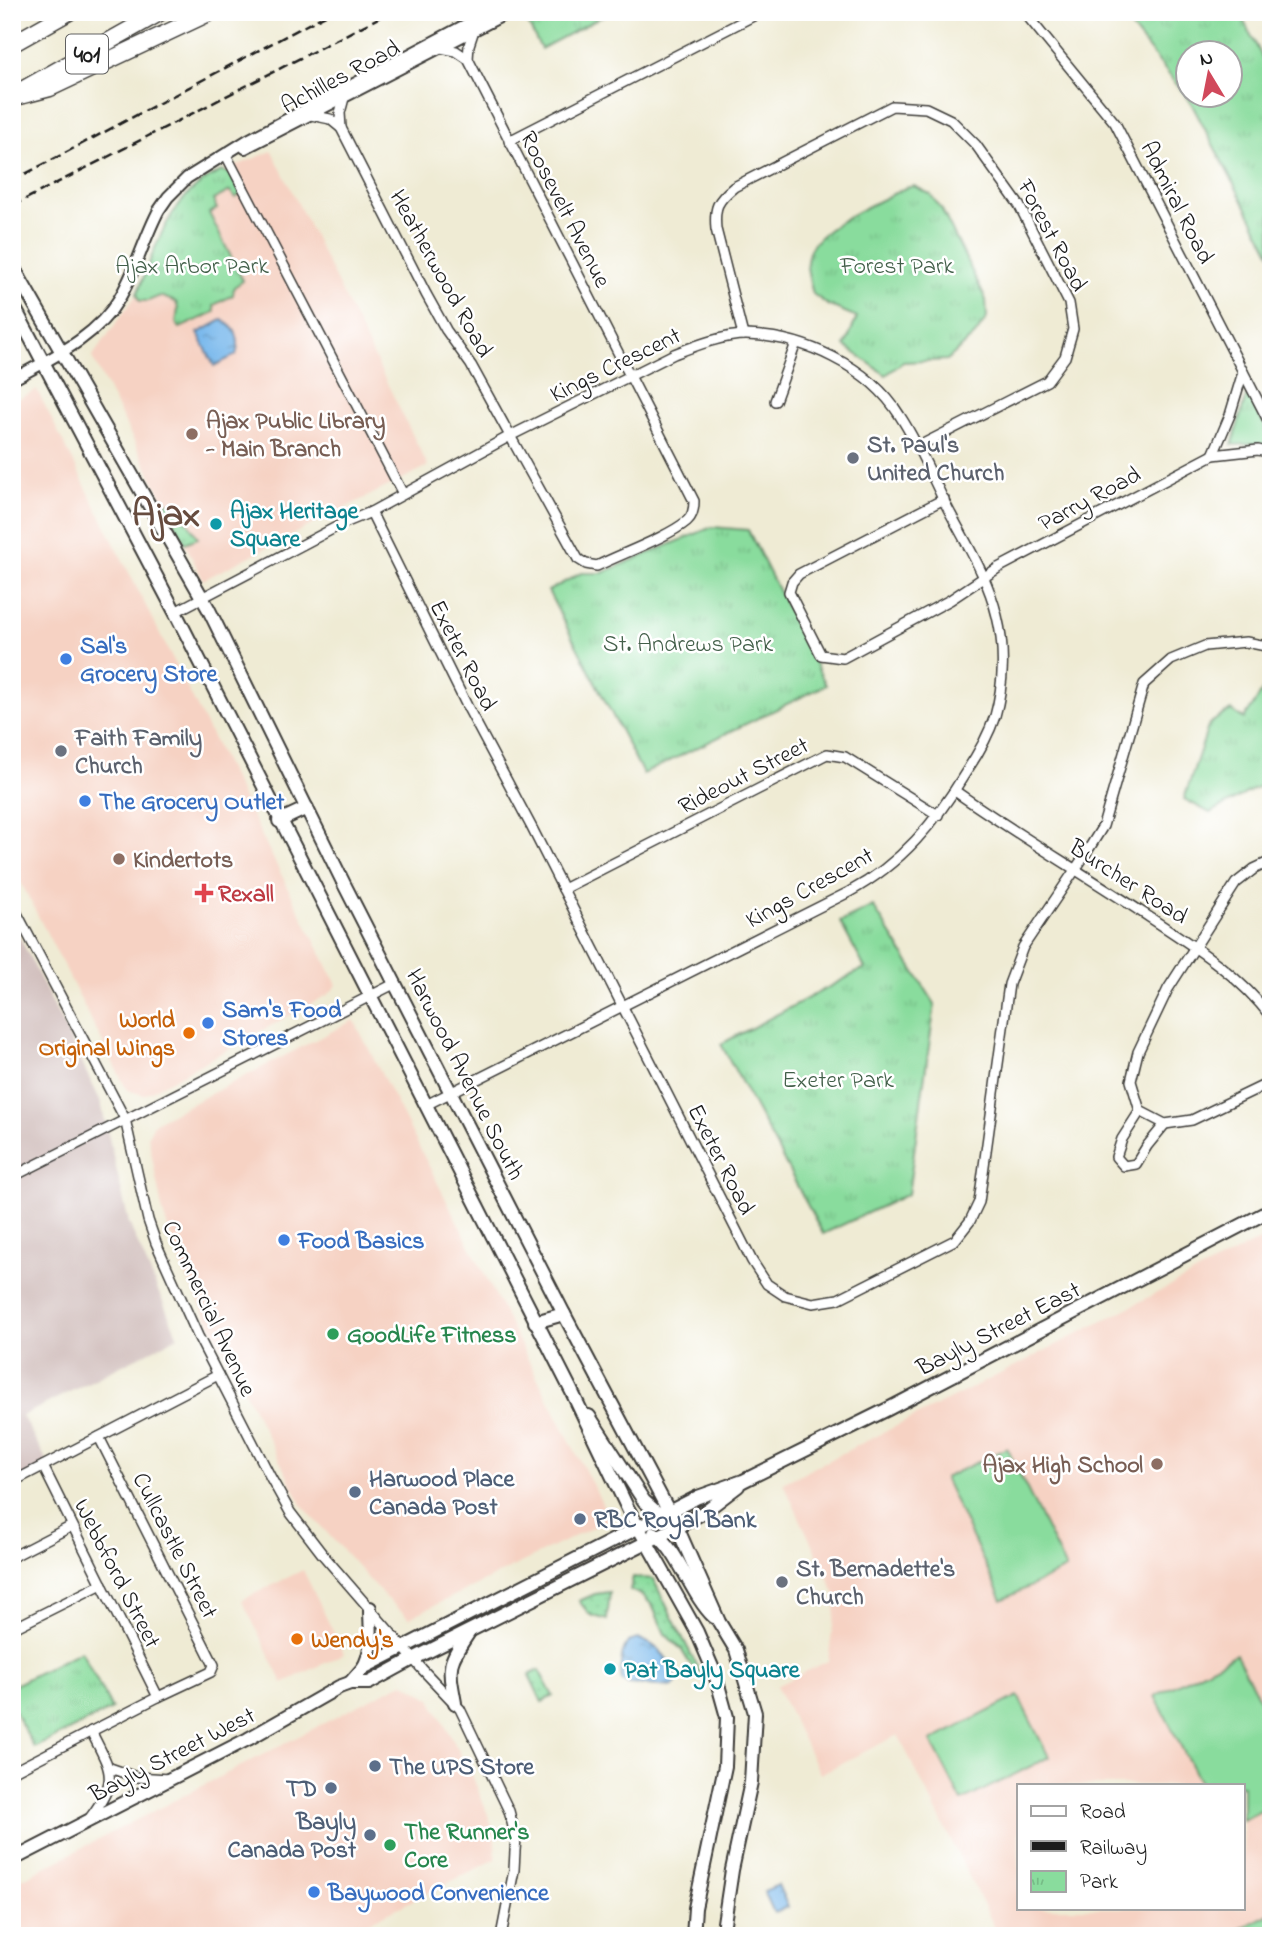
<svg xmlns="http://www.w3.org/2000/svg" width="1283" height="1948" viewBox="0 0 1283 1948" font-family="'Indie Flower',sans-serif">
	<defs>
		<pattern id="grass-dots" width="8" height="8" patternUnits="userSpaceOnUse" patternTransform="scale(1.75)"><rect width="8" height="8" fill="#89dc9d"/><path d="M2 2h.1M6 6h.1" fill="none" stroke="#76bc87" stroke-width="1.8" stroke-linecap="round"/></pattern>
		<pattern id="park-tufts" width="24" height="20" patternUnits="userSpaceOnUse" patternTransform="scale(1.75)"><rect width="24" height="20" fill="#89dc9d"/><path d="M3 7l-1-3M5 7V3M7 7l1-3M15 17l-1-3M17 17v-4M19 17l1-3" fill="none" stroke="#76bc87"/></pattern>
		<pattern id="water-ripples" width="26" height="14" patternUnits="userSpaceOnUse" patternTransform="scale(1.75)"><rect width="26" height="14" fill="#78b8ec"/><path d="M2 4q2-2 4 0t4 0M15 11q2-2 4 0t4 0" fill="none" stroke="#6295be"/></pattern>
	</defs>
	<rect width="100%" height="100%" fill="#fff"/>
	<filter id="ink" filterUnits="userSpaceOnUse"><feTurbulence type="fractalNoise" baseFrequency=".0143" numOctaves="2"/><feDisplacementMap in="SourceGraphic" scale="14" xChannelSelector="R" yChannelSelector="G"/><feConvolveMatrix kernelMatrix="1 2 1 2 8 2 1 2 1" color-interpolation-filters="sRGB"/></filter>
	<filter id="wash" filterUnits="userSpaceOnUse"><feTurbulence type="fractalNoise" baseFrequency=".00686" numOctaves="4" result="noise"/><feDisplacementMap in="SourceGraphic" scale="28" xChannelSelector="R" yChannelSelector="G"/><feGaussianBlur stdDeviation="1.57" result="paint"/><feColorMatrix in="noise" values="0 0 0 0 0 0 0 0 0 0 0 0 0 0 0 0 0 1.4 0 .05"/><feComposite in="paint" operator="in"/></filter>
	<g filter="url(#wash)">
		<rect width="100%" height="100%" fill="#efebd4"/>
		<g fill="#f6d2c3" fill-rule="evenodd">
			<path d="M272 151 428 466 203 580 92 357 137 294 167 219 188 193 212 176Z"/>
			<path d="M37 390 337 985 329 994 144 1095 127 1090 12 865V402Z"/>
			<path d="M354 1020 610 1519 409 1618 382 1594 302 1505 184 1272 163 1214 148 1136 154 1123Z"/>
			<path d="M1271 1234V1913L1227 1936H999L898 1735 820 1774 776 1686 828 1661 837 1597 783 1483 998 1375ZM1019 1785H1243V1908H1019Z"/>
			<path d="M303 1570 344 1654 283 1683 242 1600Z"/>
			<path d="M404 1682 431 1699 474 1780 494 1830 496 1859 353 1930 355 1936H12V1884Z"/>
		</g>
		<path fill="#d1bfbd" d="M12 921 100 1100 129 1223 178 1337 22 1416 51 1468 12 1489Z"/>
		<g fill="url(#grass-dots)" stroke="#527c5c" stroke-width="2">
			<path d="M164 502 182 505 186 519 198 538 185 543Z"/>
			<path d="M633 1577 653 1579 700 1672 696 1674 681 1649 665 1634 652 1605 643 1596 630 1590Z"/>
			<path d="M610 1592 607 1620 590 1615 579 1601 595 1594Z"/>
			<path d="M539 1670 553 1696 542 1702 529 1675Z"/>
		</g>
		<g fill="url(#park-tufts)" stroke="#527c5c" stroke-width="2" fill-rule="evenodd">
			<path d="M541 12H610L541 49 526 20Z"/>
			<path d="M1119 12H1239L1271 74V254L1190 101ZM1188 52H1230V94H1188Z"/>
			<path d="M222 171 230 173 241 194 235 198 230 191 213 200 217 209 209 213 243 281 234 287 233 295 214 305 215 312 180 328 176 323 178 309 176 302 160 296 148 301H140L137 294C157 245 169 194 222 171Z"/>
			<path d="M914 186 930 194 942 210 986 300 987 318 975 335 947 360 903 362 886 375 845 346 857 317 828 305 813 294C810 282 805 268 808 256 813 228 881 201 905 188Z"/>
			<path d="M1247 393 1271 437V447L1260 444 1232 445Z"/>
			<path d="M712 527 748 530 826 685 643 774 548 591 581 573H602Z"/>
			<path d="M1271 678V780L1210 813 1184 799 1209 724 1231 710 1244 719Z"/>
			<path d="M873 906 935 1004 908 1194 823 1234 721 1044 865 968 840 922Z"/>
			<path d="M81 1651 112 1709 34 1748 12 1706V1686Z"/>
			<path d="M1271 1913V1936H1227Z"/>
		</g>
		<g fill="#89dc9d" stroke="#527c5c" stroke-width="2">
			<path d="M1007 1448 1066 1569 1002 1600 944 1478Z"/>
			<path d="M1236 1654 1271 1721V1806L1243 1820V1785H1201L1155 1696Z"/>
			<path d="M1018 1696 1049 1757 962 1801 931 1741Z"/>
		</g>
		<g fill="url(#water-ripples)" stroke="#4a6a84" stroke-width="2">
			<path d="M222 320C237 328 241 340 236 355L214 366 198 333Z"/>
			<path d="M638 1639C656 1643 676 1663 676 1683L673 1687 628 1684 622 1681C619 1669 621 1652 628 1642Z"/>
			<path d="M778 1885 788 1907 774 1913 764 1891Z"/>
		</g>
	</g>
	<g filter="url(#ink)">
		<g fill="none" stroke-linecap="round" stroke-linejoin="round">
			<g stroke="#3c3b38" stroke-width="12">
				<g id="minor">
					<path d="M1024 12 1115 123 1271 426"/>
					<path d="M441 48 456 51 468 59"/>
					<path d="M311 115 330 119 341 128 426 294 446 330 471 365 578 559 586 564 597 566C621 554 668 537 687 521 693 516 694 508 694 501L468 59 469 45 474 30"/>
					<path d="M341 128 340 113 344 98"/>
					<path d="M509 141 761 12"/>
					<path d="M226 155 403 494"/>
					<path d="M743 335 716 229C714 207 717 201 734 187L892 106 926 108 951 120 976 145 1019 205 1069 303 1073 329 1065 357 1047 381 917 447"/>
					<path d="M775 401 796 343"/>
					<path d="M1213 455 1230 415 1243 372"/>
					<path d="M944 499 799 574 792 582 789 592 821 655 843 658 950 600 998 568 1213 455 1258 450 1271 453"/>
					<path d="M371 512 467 706 531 826 752 1261 767 1284 785 1296 813 1303 838 1299 955 1240 970 1221 979 1202 1009 984 1023 947 1085 855 1103 826 1144 684 1171 660 1205 646 1246 642 1271 647"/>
					<path d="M175 612 342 524 371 512 510 436 674 354C695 346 723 335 746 335 803 336 869 366 900 416 917 442 930 472 944 501 963 539 987 574 997 616 1005 648 1004 684 995 716 988 737 978 754 966 772 936 822 901 864 849 892L426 1105"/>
					<path d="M955 791C1016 834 1081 872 1143 913 1190 944 1237 972 1271 1017"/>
					<path d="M1271 861 1254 869 1236 883 1168 989 1138 1052 1131 1081 1140 1111 1165 1124 1192 1120 1271 1082"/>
					<path d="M563 889 827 754 845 757 938 815"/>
					<path d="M12 904 125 1119 148 1220 156 1243 198 1336 271 1478 290 1512 323 1555 422 1669 460 1709 509 1811 516 1838 515 1851 514 1870 501 1936"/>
					<path d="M1140 1111 1122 1139 1116 1157 1124 1166 1136 1164 1147 1146 1165 1124"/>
					<path d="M12 1177 396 983"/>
					<path d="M43 1466 158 1697"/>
					<path d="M12 1482 218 1375"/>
					<path d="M12 1557 72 1526"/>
					<path d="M12 1629 102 1584"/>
					<path d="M110 1768 136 1777 169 1779"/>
					<path d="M12 1772 158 1697 211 1672 214 1665 99 1437"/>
					<path d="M90 1818C119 1778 112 1773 91 1731"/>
				</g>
			</g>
			<g stroke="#3c3b38" stroke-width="14">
				<g id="tertiary">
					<path d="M245 148 509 12"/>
					<path d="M12 380C51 358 96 338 119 299 136 271 144 238 159 210L168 197 187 178 248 140 490 12"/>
				</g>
			</g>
			<g stroke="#3c3b38" stroke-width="16">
				<g id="secondary">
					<path d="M12 265 208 608 344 884 564 1314 677 1527 719 1622 736 1650 755 1713 751 1782 732 1870 722 1936"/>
					<path d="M12 303 175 612 571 1390 628 1509 697 1632 715 1674 727 1717 725 1766 695 1908 693 1936"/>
					<path d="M279 821 307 808"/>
					<path d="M535 1322 564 1314"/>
					<path d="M589 1416 644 1501 664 1519"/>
					<path d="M654 1533C679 1550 690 1594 714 1617"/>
					<path d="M363 1668C374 1651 370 1627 370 1608"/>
					<path d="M350 1683 363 1668 698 1497 743 1481 888 1409 1271 1210"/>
					<path d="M455 1703C448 1665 447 1665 469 1632"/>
					<path d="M12 1860 248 1739 339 1687 350 1683H369L413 1659 677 1527 704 1512 738 1486"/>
				</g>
			</g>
			<g stroke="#3c3b38" stroke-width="19">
				<g id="motorway">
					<path d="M12 44 69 12"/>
					<path d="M24 89 161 12"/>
					<path d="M12 98 50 88 211 12"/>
				</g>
			</g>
			<use href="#minor" stroke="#fff" stroke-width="9"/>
			<use href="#tertiary" stroke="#fff" stroke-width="10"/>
			<use href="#secondary" stroke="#fff" stroke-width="12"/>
			<use href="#motorway" stroke="#fff" stroke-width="16"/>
			<g stroke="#1c1c1c" stroke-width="2.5" stroke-dasharray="10 5" stroke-linecap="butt">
				<path d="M12 181 331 12"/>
				<path d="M12 206 390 12"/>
			</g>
		</g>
	</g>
	<g fill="#8d6e63" stroke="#fff" stroke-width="2.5">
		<circle cx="192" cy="434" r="7"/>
		<circle cx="119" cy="859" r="7"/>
		<circle cx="1157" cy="1464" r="7"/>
	</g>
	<g fill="#6b7280" stroke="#fff" stroke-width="2.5">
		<circle cx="853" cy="458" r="7"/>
		<circle cx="61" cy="751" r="7"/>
		<circle cx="782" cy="1582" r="7"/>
	</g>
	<g fill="#0f9aa8" stroke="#fff" stroke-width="2.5">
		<circle cx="216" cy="524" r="7"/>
		<circle cx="610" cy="1669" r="7"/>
	</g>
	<g fill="#3f7fe0" stroke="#fff" stroke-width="2.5">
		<circle cx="66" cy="659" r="7"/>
		<circle cx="85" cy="801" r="7"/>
		<circle cx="208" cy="1023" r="7"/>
		<circle cx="284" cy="1240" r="7"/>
		<circle cx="314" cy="1892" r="7"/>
	</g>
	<path fill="#e0444e" stroke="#fff" stroke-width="2.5" d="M200.5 882.5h7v7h7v7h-7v7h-7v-7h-7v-7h7z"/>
	<g fill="#e8710a" stroke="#fff" stroke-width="2.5">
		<circle cx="189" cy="1033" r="7"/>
		<circle cx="297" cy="1639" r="7"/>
	</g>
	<g fill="#2e9e5b" stroke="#fff" stroke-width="2.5">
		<circle cx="333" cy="1334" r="7"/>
		<circle cx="390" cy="1845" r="7"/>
	</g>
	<g fill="#5c6f8a" stroke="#fff" stroke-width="2.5">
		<circle cx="355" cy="1492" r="7"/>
		<circle cx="580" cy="1519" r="7"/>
		<circle cx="375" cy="1766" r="7"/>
		<circle cx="331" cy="1788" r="7"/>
		<circle cx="370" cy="1835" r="7"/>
	</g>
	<g text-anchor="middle" stroke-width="5" stroke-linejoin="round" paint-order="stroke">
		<rect fill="#fff" stroke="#606060" stroke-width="2" x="66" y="34.5" width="42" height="39" rx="5"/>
		<g font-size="23" font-weight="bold" fill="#1c1c1c">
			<text x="87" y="62">401</text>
		</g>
		<g font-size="24" fill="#1c1c1c" stroke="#fff">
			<text transform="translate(340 76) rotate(-28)" y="8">Achilles Road</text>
			<text transform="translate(1178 202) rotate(63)" y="8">Admiral Road</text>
			<text transform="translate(566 209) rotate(63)" y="8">Roosevelt Avenue</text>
			<text transform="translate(1053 235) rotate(62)" y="8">Forest Road</text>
			<text transform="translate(442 273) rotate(61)" y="8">Heatherwood Road</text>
			<text transform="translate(615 364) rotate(-26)" y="8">Kings Crescent</text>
			<text transform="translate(1089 498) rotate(-28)" y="8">Parry Road</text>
			<text transform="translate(464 655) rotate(63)" y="8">Exeter Road</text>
			<text transform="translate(743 775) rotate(-27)" y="8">Rideout Street</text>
			<text transform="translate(1129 881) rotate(33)" y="8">Burcher Road</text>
			<text transform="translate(809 887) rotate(-29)" y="8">Kings Crescent</text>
			<text transform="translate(466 1074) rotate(63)" y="8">Harwood Avenue South</text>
			<text transform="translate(722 1159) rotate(63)" y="8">Exeter Road</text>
			<text transform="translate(210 1308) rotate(65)" y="8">Commercial Avenue</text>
			<text transform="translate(998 1328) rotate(-27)" y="8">Bayly Street East</text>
			<text transform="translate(176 1545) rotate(63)" y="8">Cullcastle Street</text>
			<text transform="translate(118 1573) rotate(63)" y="8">Webbford Street</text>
			<text transform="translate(172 1754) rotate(-27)" y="8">Bayly Street West</text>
		</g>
		<g font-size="24" fill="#425f49" stroke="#fff">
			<text x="192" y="273">Ajax Arbor Park</text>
			<text x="897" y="273">Forest Park</text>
			<text x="688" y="651">St. Andrews Park</text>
			<text x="838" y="1087">Exeter Park</text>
		</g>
		<g font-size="24" font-weight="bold" fill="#785e54" stroke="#fff" text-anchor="start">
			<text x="206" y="428">Ajax Public Library<tspan x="206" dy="28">- Main Branch</tspan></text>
			<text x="133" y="867">Kindertots</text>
			<text x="1143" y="1472" text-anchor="end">Ajax High School</text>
		</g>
		<g font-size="24" font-weight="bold" fill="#5b616d" stroke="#fff" text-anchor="start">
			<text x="867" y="452">St. Paul's<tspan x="867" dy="28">United Church</tspan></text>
			<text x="75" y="745">Faith Family<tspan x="75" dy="28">Church</tspan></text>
			<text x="796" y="1576">St. Bernadette's<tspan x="796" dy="28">Church</tspan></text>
		</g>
		<g font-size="24" font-weight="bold" fill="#0d838f" stroke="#fff" text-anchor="start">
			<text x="230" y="518">Ajax Heritage<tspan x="230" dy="28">Square</tspan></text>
			<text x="624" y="1677">Pat Bayly Square</text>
		</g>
		<g font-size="24" font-weight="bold" fill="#366cbe" stroke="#fff" text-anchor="start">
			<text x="80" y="653">Sal's<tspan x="80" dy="28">Grocery Store</tspan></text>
			<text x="99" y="809">The Grocery Outlet</text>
			<text x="222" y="1017">Sam's Food<tspan x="222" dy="28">Stores</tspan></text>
			<text x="298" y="1248">Food Basics</text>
			<text x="328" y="1900">Baywood Convenience</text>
		</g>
		<g font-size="24" font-weight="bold" fill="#be3a42" stroke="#fff" text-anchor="start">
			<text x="218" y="901">Rexall</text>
		</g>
		<g font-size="24" font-weight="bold" fill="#c56008" stroke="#fff" text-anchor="end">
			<text x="175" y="1027">World<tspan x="175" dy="28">Original Wings</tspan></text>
			<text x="311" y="1647" text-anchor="start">Wendy's</text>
		</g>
		<g font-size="24" font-weight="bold" fill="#27864d" stroke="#fff" text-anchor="start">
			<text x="347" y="1342">GoodLife Fitness</text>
			<text x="404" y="1839">The Runner's<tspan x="404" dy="28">Core</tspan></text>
		</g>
		<g font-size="24" font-weight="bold" fill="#4e5e75" stroke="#fff" text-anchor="start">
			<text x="369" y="1486">Harwood Place<tspan x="369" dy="28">Canada Post</tspan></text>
			<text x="594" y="1527">RBC Royal Bank</text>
			<text x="389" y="1774">The UPS Store</text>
			<text x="317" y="1796" text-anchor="end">TD</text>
			<text x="356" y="1829" text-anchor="end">Bayly<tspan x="356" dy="28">Canada Post</tspan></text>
		</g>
		<g font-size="38" font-weight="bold" fill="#674c3f" stroke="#fff">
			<text x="166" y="525">Ajax</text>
		</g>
	</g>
	<rect width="1283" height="1948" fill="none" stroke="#fff" stroke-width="42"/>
	<rect x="1017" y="1784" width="228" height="126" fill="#ffffff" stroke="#a4a4a4" stroke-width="2"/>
	<rect x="1031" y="1806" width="35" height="10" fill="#ffffff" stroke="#a4a4a4" stroke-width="2"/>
	<text x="1080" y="1818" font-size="21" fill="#1c1c1c">Road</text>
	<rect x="1031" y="1841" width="35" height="10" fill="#1c1c1c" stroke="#a4a4a4" stroke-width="2"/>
	<text x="1080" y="1854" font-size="21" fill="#1c1c1c">Railway</text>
	<rect x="1031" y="1871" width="35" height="21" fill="url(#park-tufts)" stroke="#a4a4a4" stroke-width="2"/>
	<text x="1080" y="1888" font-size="21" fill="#1c1c1c">Park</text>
	<g transform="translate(1209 74) rotate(350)"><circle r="33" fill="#ffffff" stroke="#a4a4a4" stroke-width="2"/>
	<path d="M0-5L12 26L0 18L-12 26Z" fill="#d1495b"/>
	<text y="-10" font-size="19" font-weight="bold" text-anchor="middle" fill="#1c1c1c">N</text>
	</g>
</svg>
